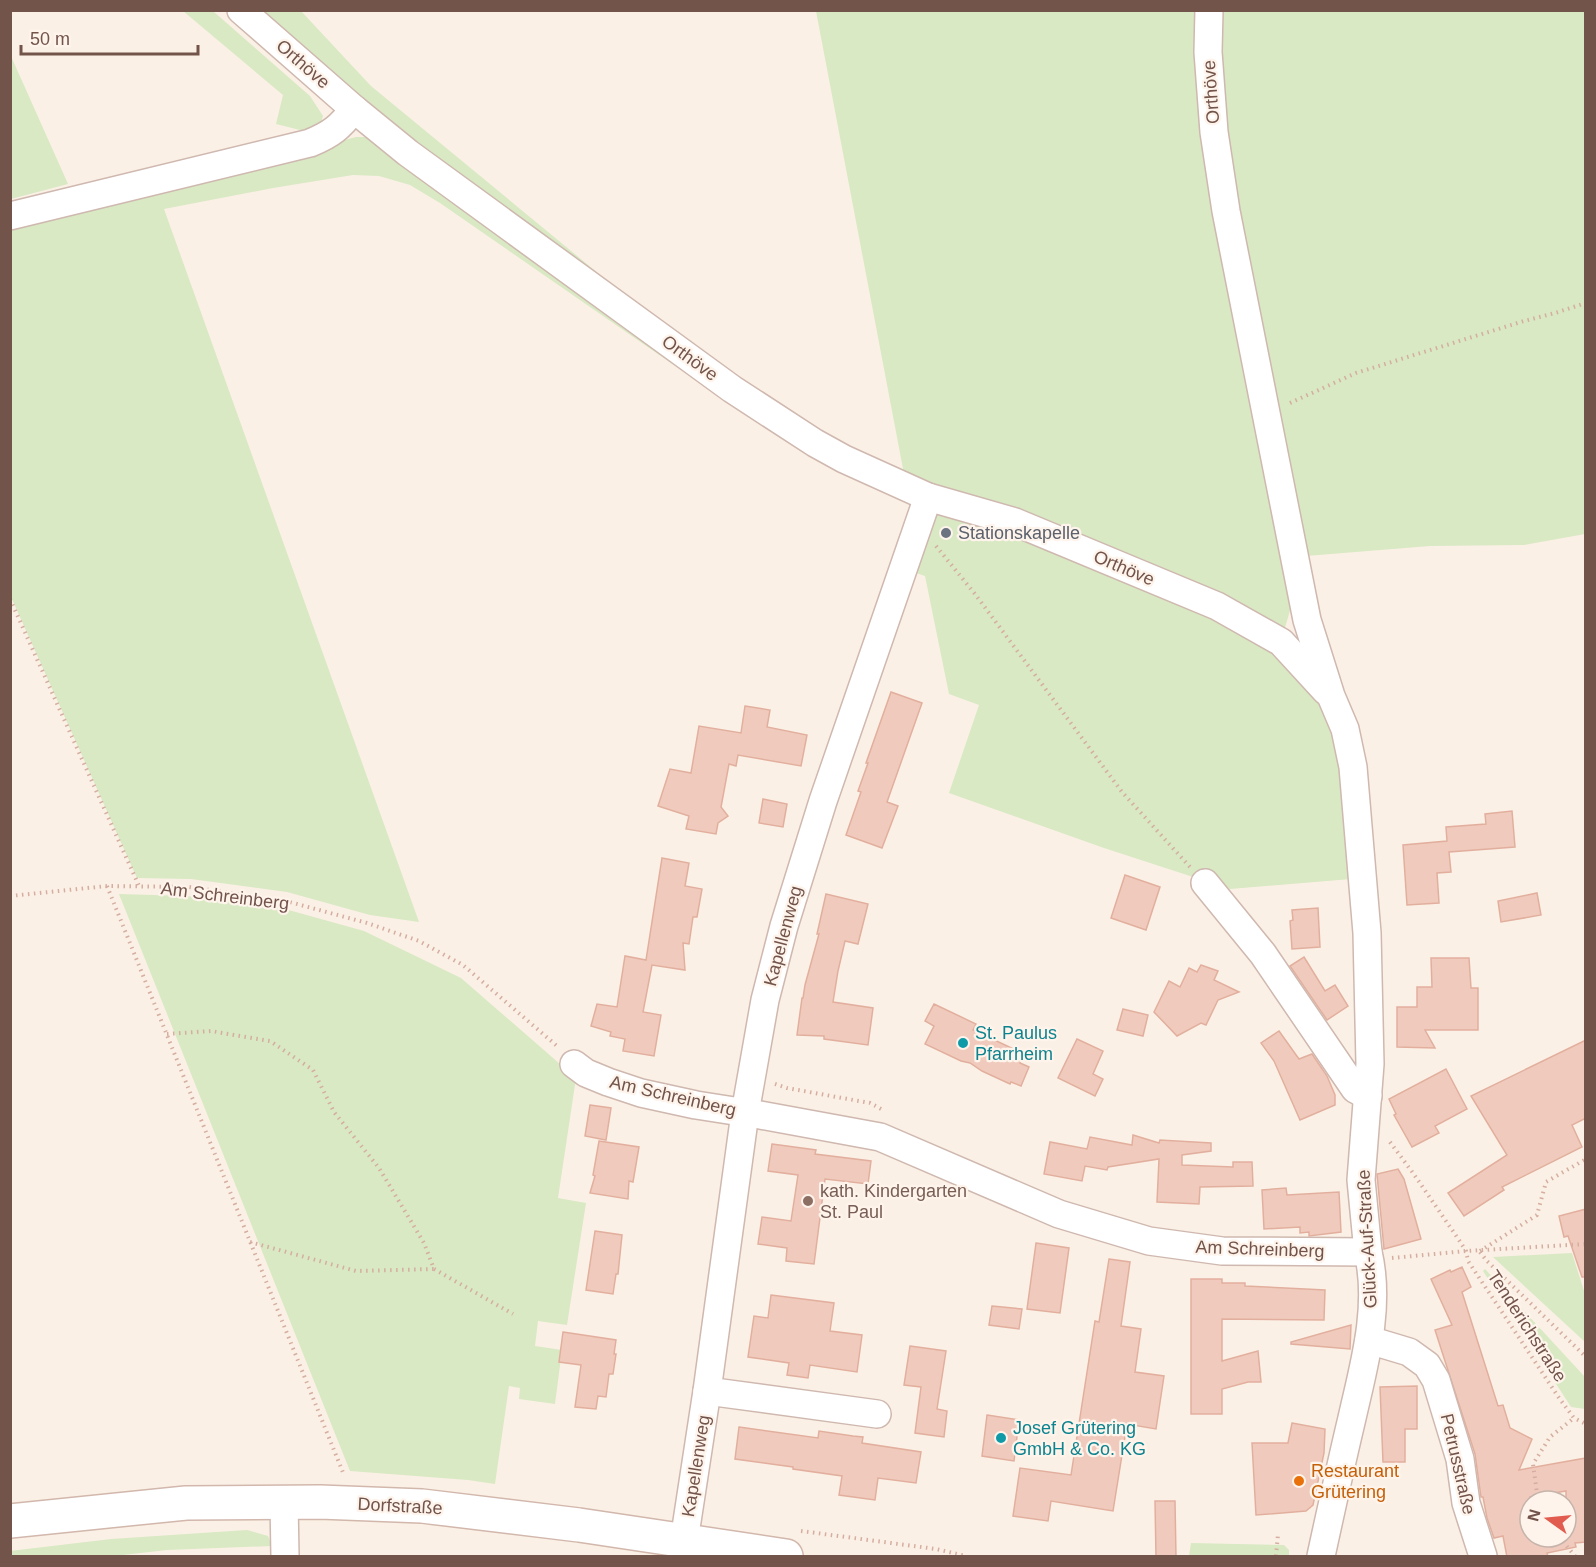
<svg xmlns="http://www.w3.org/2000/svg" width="1596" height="1567" viewBox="0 0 1596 1567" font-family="Arial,sans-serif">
	<rect width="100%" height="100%" fill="#fbf0e5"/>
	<g fill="#d8e9c4">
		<path d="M183 11H213L310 96 323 116 320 126 312 133 276 124 283 95Z"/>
		<path d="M262 11H301L371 86 633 302 716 364 802 423 845 447 843 451 800 426 713 367 481 197 333 83 338 79Z"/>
		<path d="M816 11H1585V534L1524 545 1430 546 1306 556 1284 631 904 474Z"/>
		<path d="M10 54 68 184 11 199H10Z"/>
		<path d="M356 137H367L848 467 837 472 743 413 440 203 410 185 379 176 353 175 273 188 164 209 419 922 370 915 287 892 191 879 137 878 11 597 10 229Z"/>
		<path d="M937 511 1011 530 1214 612 1276 652 1322 701 1340 753 1351 879 1230 889 1104 848 949 793 979 705 949 694 925 576 913 572Z"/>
		<path d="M119 894 187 896 285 909 364 931 461 978 576 1078 558 1198 586 1203 567 1325 538 1321 535 1346 562 1350 555 1404 519 1399 520 1388 509 1386 495 1484 468 1480 350 1471Z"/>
		<path d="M1572 1253 1585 1294V1342L1493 1257Z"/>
		<path d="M1485 1269 1585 1377V1409L1571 1407 1483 1271Z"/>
		<path d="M247 1530 268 1536 272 1546 167 1550 114 1556H11L10 1551 111 1539Z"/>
		<path d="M1191 1543 1284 1545 1289 1550V1556H1189Z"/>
	</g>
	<g fill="#f0cbbd" stroke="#e2af9e" stroke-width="1.5" fill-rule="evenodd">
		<path d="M891 692 922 703 887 802 898 806 882 848 846 835 861 792 858 791 868 763H866Z"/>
		<path d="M745 706 770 710 767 727 807 735 801 766 738 755 736 766 729 764 721 807 728 816 718 823 716 834 686 829 689 816 658 806 670 769 691 773 699 726 741 733Z"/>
		<path d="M763 799 787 804 783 827 759 823Z"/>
		<path d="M1512 811 1515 847 1449 852 1451 872 1437 873 1439 903 1407 905 1403 845 1447 841 1446 827 1486 824 1485 814Z"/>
		<path d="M662 858 689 863 685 886 702 889 697 917H693L689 944 683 943 685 970 652 965 643 1012 661 1015 654 1056 623 1051 625 1039 610 1036 611 1032 591 1026 597 1004 617 1007 625 956 646 960Z"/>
		<path d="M1125 875 1160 887 1146 930 1111 918Z"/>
		<path d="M1537 893 1541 915 1501 922 1498 901Z"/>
		<path d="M826 894 868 904 858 944 845 941 838 971 833 1002 873 1008 868 1045 824 1039V1036L797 1035 802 998H803L805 985 819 934H817Z"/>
		<path d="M1318 908 1320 947 1292 949 1290 921 1293 920 1292 910Z"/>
		<path d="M1304 957 1325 991 1335 985 1348 1006 1327 1020 1290 966Z"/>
		<path d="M1431 958H1469L1471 988H1478V1030H1425L1435 1048 1397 1047V1007H1417V987H1432Z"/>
		<path d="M1201 965 1218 971 1214 980 1239 992 1218 1000 1206 1025 1201 1023 1177 1036 1154 1012 1169 981 1180 987 1189 968 1197 972Z"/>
		<path d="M934 1004 976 1024 973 1030 1024 1054 1020 1063 1029 1067 1021 1086 1011 1082 1010 1084 982 1071 970 1063 961 1061 925 1044 934 1026 925 1021Z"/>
		<path d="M1123 1009 1148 1015 1143 1036 1117 1030Z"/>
		<path d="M1279 1031 1299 1059 1312 1054 1327 1076 1335 1095V1105L1300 1120 1274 1061 1261 1043Z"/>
		<path d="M1077 1039 1103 1051 1093 1074 1103 1079 1095 1096 1058 1078Z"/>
		<path d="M1586 1040V1118L1572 1125 1582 1147 1502 1187 1504 1190 1464 1216 1448 1193 1507 1155 1471 1096Z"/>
		<path d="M1446 1069 1467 1109 1435 1126 1439 1133 1412 1147 1394 1115 1396 1114 1389 1099Z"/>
		<path d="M590 1105 611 1108 606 1140 585 1136Z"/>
		<path d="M1133 1135 1159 1143 1160 1140 1211 1143V1151L1182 1155V1165L1233 1167V1162H1252L1253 1186 1200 1187 1199 1204 1157 1202 1159 1159 1108 1167 1107 1170 1085 1166 1082 1181 1044 1174 1050 1142 1087 1149 1090 1137 1132 1145Z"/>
		<path d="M599 1141 639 1147 633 1182 629 1181 628 1199 590 1193 595 1176 593 1175Z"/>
		<path d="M772 1144 816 1150 815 1154 871 1161 868 1184 825 1179 814 1264 786 1261 787 1248 758 1244 762 1217 791 1221 798 1175 768 1171Z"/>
		<path d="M1398 1169 1404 1179 1421 1239 1384 1249 1377 1174Z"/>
		<path d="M1286 1188 1287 1195 1339 1192 1341 1232 1309 1236V1232L1300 1233V1227L1264 1229 1262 1190Z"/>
		<path d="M1586 1209V1277H1582L1568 1236 1564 1237 1559 1216Z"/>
		<path d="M595 1231 622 1235 618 1274H616L613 1294 586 1290Z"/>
		<path d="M1036 1243 1069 1248 1060 1313 1027 1309Z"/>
		<path d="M1109 1259 1130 1262 1121 1326 1141 1329 1135 1372 1164 1376 1156 1429 1127 1424 1113 1511 1051 1501 1048 1521 1013 1516 1020 1468 1071 1475 1095 1321 1099 1322Z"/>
		<path d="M1462 1267 1471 1287 1462 1292 1498 1406 1503 1405 1510 1428 1532 1439 1519 1470 1586 1458V1542L1575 1543 1576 1547 1547 1553 1548 1557H1507L1503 1536 1494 1538 1487 1518 1483 1497H1481L1475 1454 1435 1330 1452 1325 1431 1279 1450 1270 1451 1272ZM1566 1491V1537H1530V1497Z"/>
		<path d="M1191 1279H1222V1283H1245V1286L1325 1290 1324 1320 1222 1319V1361L1258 1351 1261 1382H1248L1222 1389V1414H1191Z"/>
		<path d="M771 1295 834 1303 830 1331 862 1335 857 1372 810 1365 808 1378 787 1375 789 1363 748 1357 754 1316 768 1318Z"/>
		<path d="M992 1306 1022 1309 1019 1329 989 1325Z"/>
		<path d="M1351 1325 1350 1349 1291 1344V1342Z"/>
		<path d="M563 1332 616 1340 614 1354H616L613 1374H609L606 1397 598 1396 596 1409 575 1407 581 1365 559 1362Z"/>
		<path d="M910 1346 946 1351 937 1409 947 1411 944 1437 915 1433 921 1387 904 1385Z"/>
		<path d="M1417 1386V1429H1405V1462H1383L1380 1387Z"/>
		<path d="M987 1415 1019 1420 1014 1461 982 1456Z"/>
		<path d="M1292 1423 1325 1429 1324 1453 1313 1505 1306 1511 1256 1515 1252 1443H1288Z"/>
		<path d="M739 1427 818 1438 819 1431 853 1436 863 1437 862 1443 921 1452 916 1483 878 1478 875 1500 839 1495 842 1476 793 1469V1467L735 1459Z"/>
		<path d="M1155 1501H1175L1176 1557H1156Z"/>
	</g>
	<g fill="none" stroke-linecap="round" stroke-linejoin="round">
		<g stroke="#cfb8af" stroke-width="30">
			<g id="street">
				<path d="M241 10 354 109 408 153 732 389 815 443 844 459 928 497 1015 522 1217 606 1281 642 1326 691"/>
				<path d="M1209 10 1208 52 1214 132 1226 211 1307 620 1331 696 1345 729 1353 767 1367 933 1370 1064 1361 1180 1368 1252C1381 1307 1364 1365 1352 1418 1341 1464 1331 1510 1321 1556"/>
				<path d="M10 216 310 143C332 134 340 127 354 109"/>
				<path d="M1205 883 1263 954 1355 1089 1368 1096"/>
				<path d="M574 1064 586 1073 608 1082 641 1093 696 1105 760 1115 880 1137 1059 1214 1149 1241 1222 1251 1368 1252"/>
				<path d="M1369 1340 1409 1352 1427 1365 1436 1380 1460 1459 1466 1503 1483 1556"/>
				<path d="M707 1391 877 1414"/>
				<path d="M284 1501 285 1556"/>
				<path d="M684 1541 707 1391 745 1113 765 1000 784 926 823 801 928 497"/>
			</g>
		</g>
		<g stroke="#d2b7ac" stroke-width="36">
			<path id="secondary" d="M10 1521 186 1503 320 1502 422 1506 579 1525 786 1556"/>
		</g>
		<g stroke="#d5aea1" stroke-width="4" stroke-dasharray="1.5 4.5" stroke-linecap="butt">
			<path d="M1290 403 1356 373 1524 321 1555 313 1586 303"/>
			<path d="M936 546 975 594 1122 792 1190 867"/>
			<path d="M10 599 139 886"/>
			<path d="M107 886 344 1475"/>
			<path d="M10 896 107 886 189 887 286 901 367 923 419 941 463 965 557 1046"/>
			<path d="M167 1034 211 1031 270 1041 313 1070 334 1112 379 1168 424 1243 434 1269 513 1314"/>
			<path d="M775 1084 787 1088 870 1103 883 1110"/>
			<path d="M1390 1142 1413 1173 1459 1240 1466 1251 1468 1261 1559 1398 1574 1418 1586 1424"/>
			<path d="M250 1242 356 1271 434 1269"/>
			<path d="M1480 1251 1537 1215 1546 1182 1586 1159"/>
			<path d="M1480 1252 1487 1261 1586 1357"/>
			<path d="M1392 1258 1466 1251 1586 1244"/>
			<path d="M1541 1501 1537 1493 1533 1464 1550 1437 1574 1418"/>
			<path d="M801 1531 936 1549 966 1556"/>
			<path d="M1559 1537 1575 1556"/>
			<path d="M1276 1556 1278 1534"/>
		</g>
		<use href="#street" stroke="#fff" stroke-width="27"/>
		<use href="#secondary" stroke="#fff" stroke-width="33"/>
	</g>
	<circle fill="#6b7280" stroke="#fef4eb" stroke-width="2" cx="946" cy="533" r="6"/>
	<g fill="#0f9aa8" stroke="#fef4eb" stroke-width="2">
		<circle cx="963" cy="1043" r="6"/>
		<circle cx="1001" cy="1438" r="6"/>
	</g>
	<circle fill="#8d6e63" stroke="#fef4eb" stroke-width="2" cx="808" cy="1201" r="6"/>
	<circle fill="#e8710a" stroke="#fef4eb" stroke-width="2" cx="1299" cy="1481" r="6"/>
	<g text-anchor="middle" stroke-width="4.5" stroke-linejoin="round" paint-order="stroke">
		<g font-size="18" fill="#73544b" stroke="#fef4eb">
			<text transform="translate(303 64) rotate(41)" y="6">Orthöve</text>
			<text transform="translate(1211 92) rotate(-94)" y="6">Orthöve</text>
			<text transform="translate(690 358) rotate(36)" y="6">Orthöve</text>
			<text transform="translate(1124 568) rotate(23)" y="6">Orthöve</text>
			<text transform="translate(225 896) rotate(7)" y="6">Am Schreinberg</text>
			<text transform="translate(783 936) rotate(-75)" y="6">Kapellenweg</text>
			<text transform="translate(673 1096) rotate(13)" y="6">Am Schreinberg</text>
			<text transform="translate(1367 1239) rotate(-93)" y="6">Glück-Auf-Straße</text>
			<text transform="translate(1260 1249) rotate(2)" y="6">Am Schreinberg</text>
			<text transform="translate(1527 1326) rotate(57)" y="6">Tenderichstraße</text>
			<text transform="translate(1458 1464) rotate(77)" y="6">Petrusstraße</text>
			<text transform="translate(696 1466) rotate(-81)" y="6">Kapellenweg</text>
			<text transform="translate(400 1506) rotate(3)" y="6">Dorfstraße</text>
		</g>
		<g font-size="18" fill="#5b616d" stroke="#fef4eb" text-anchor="start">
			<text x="958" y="539">Stationskapelle</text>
		</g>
		<g font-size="18" fill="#0d838f" stroke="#fef4eb" text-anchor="start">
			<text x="975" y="1039">St. Paulus<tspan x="975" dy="21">Pfarrheim</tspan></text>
			<text x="1013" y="1434">Josef Grütering<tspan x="1013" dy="21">GmbH &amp; Co. KG</tspan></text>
		</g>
		<g font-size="18" fill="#785e54" stroke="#fef4eb" text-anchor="start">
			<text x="820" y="1197">kath. Kindergarten<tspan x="820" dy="21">St. Paul</tspan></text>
		</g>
		<g font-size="18" fill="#c56008" stroke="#fef4eb" text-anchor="start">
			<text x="1311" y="1477">Restaurant<tspan x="1311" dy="21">Grütering</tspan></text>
		</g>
	</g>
	<rect width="1596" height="1567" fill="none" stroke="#73544b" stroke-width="24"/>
	<g transform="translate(1548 1519) rotate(285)"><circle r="28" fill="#fef4eb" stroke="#c6b4ab" stroke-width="1.5"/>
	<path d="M0-4.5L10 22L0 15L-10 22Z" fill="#e15b4e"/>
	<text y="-9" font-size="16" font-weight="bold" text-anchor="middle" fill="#73544b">N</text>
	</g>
	<path d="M21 45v9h177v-9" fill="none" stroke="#73544b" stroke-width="3"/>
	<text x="30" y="45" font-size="18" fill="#73544b" stroke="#fef4eb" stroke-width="4.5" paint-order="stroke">50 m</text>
</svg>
